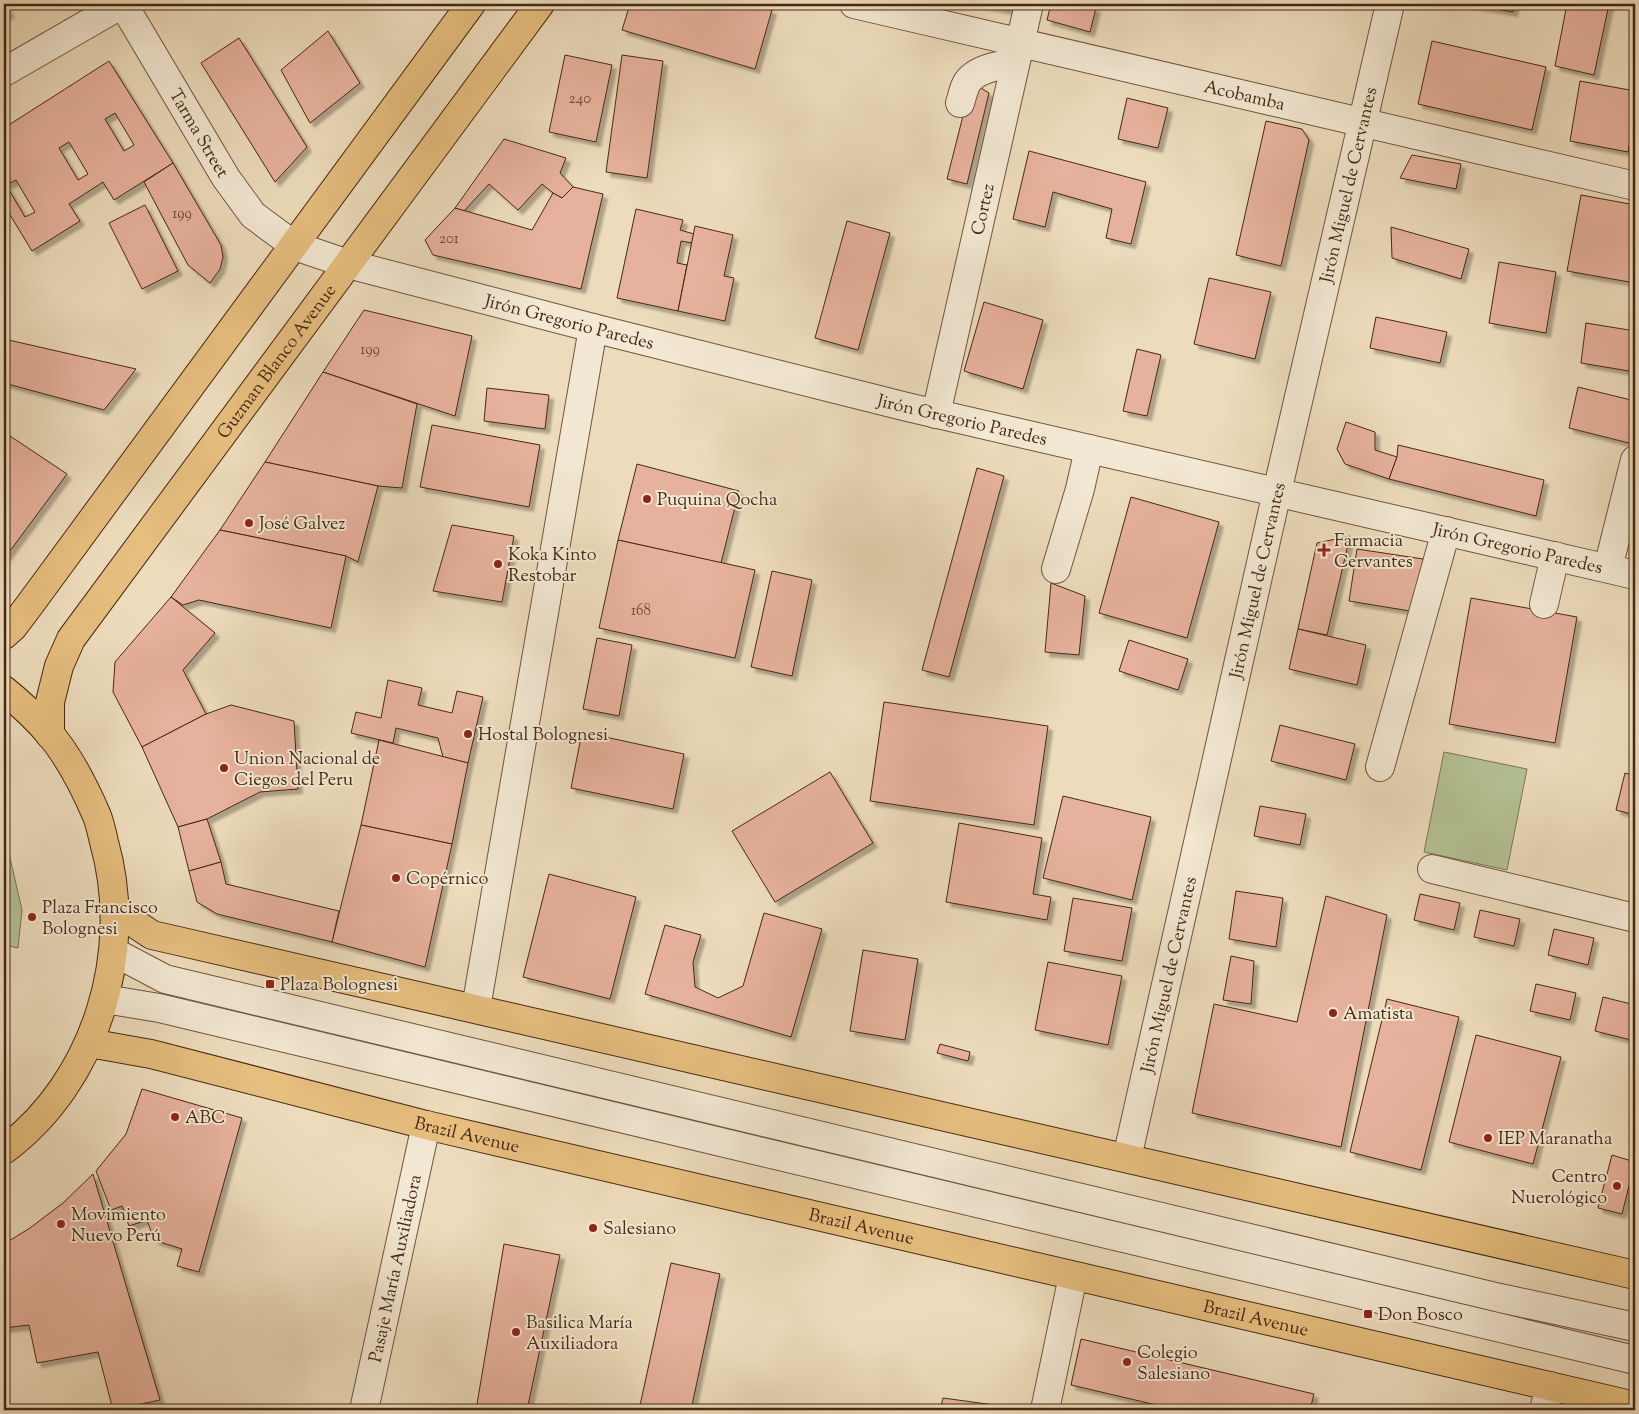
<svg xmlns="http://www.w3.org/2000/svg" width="1639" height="1414" viewBox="0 0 1639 1414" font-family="'Sorts Mill Goudy',serif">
	<defs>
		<filter id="shadow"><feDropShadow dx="4.5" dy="4.5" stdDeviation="1" flood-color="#0004"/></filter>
	</defs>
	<rect width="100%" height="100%" fill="#eddcbc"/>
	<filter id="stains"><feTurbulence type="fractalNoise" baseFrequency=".004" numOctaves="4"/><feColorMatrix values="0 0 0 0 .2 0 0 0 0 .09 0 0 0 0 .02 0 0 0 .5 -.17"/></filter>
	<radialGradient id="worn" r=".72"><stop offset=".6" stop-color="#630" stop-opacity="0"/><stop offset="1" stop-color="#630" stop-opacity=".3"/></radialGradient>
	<g fill="#b4c294" stroke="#7c7553">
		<path d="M1444 752 1527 769 1507 870 1424 852Z"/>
		<path d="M4 841 8 849 22 910 18 948 4 945Z"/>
	</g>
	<g fill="#e7b29d" stroke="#452812" fill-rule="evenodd" filter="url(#shadow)">
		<path d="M4 4 10 13 4 17Z"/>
		<path d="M630 4H752L772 10 755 69 622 30Z"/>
		<path d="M976 4H1010L1009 10Z"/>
		<path d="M1051 4H1085L1096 8 1090 32 1047 20Z"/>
		<path d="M1467 4H1515L1513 12Z"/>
		<path d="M1567 4H1609L1594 75 1555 66Z"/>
		<path d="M328 31 360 83 310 123 281 70Z"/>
		<path d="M239 38 307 147 275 182 201 63Z"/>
		<path d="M1432 41 1546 67 1532 130 1418 104Z"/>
		<path d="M565 55 612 65 596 142 549 132Z"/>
		<path d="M622 55 663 61 647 178 606 172Z"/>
		<path d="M109 61 173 163 114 200 103 182 69 204 80 221 32 251 4 205V128ZM115 113 134 145 124 151 105 119ZM69 142 88 174 78 180 59 148ZM16 180 35 212 25 217 6 185Z"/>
		<path d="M1580 81 1635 91V112L1628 152 1570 141Z"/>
		<path d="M981 88 989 93 967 184 947 179 967 100Z"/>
		<path d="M1127 98 1168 108 1158 148 1118 139Z"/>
		<path d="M1266 121 1302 129 1309 140 1281 266 1236 255Z"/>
		<path d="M504 139 566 158 560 173 573 187 562 198 553 193 542 184 518 210 489 184 464 211 455 208Z"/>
		<path d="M1029 151 1146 182 1131 244 1106 238 1112 209 1053 192 1045 227 1013 219Z"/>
		<path d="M1412 155 1461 164 1456 189 1400 178Z"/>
		<path d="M173 163 221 245 223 257 220 269 210 283 188 265 144 182Z"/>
		<path d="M573 187 603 194 581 289 433 255 425 240 455 208 532 230 553 193 562 198Z"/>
		<path d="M1581 195 1635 205V283L1567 271Z"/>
		<path d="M145 205 178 271 142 289 109 223Z"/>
		<path d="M636 209 683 220 680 230 694 234 692 243 681 241 677 263 687 265 678 311 617 298Z"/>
		<path d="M847 221 890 233 858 350 815 338Z"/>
		<path d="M695 226 733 235 724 276 734 278 725 321 678 311Z"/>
		<path d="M1391 227 1469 249 1461 279 1392 258Z"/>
		<path d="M1499 262 1556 272 1546 333 1489 323Z"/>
		<path d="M1209 278 1271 292 1255 359 1194 344Z"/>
		<path d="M984 302 1043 320 1023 389 964 371Z"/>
		<path d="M364 310 472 336 455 416 323 372Z"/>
		<path d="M1376 317 1447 332 1440 363 1370 348Z"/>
		<path d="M1586 323 1635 331V372L1581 363Z"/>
		<path d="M4 339 136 369 104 410 4 383Z"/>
		<path d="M1137 349 1161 355 1147 416 1123 411Z"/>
		<path d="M323 372 417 404 402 488 378 486 265 462Z"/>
		<path d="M1578 387 1635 401V434L1633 444 1569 428Z"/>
		<path d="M487 388 549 395 545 429 484 421Z"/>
		<path d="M1346 422 1375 432V450L1397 457 1389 479 1345 464 1337 449Z"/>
		<path d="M432 425 540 445 529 507 420 487Z"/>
		<path d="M4 432 67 474 4 559Z"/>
		<path d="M1398 445 1544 480 1536 516 1389 479 1397 457Z"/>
		<path d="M265 462 378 486 358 562 346 556 220 530Z"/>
		<path d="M637 464 739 491 721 563 618 540Z"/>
		<path d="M977 468 1004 476 949 677 922 670Z"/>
		<path d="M1131 497 1219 522 1187 638 1099 613Z"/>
		<path d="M452 525 514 536 502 602 433 591Z"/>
		<path d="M220 530 346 556 331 628 199 600 183 605 171 597Z"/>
		<path d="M1350 536 1327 635 1298 629 1317 543Z"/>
		<path d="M618 540 755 570 735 658 599 628Z"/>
		<path d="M1357 549 1423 559 1416 612 1349 601Z"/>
		<path d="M772 571 812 580 792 676 751 667Z"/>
		<path d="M1051 583 1085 596 1079 655 1045 652Z"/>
		<path d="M171 597 215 633 183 670 206 714 142 747 113 692 115 662Z"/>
		<path d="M1471 598 1577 617 1555 743 1449 724Z"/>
		<path d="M1298 629 1366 645 1357 685 1289 669Z"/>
		<path d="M597 638 632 645 619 716 583 709Z"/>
		<path d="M1129 640 1188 659 1178 690 1119 671Z"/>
		<path d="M388 680 422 688 418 705 452 713 457 691 483 697 468 763 443 757 438 738 396 728 393 743 351 733 356 712 381 718Z"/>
		<path d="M884 702 1048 726 1034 825 870 801Z"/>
		<path d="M231 705 294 721 298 789 260 792 207 819 178 827 142 747 206 714Z"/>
		<path d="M1635 715V738L1630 737Z"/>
		<path d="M1280 725 1355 744 1346 780 1271 761Z"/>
		<path d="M582 732 684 754 673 809 571 788Z"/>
		<path d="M379 740 468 763 452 844 361 825Z"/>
		<path d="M830 772 873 843 775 902 732 831Z"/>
		<path d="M1625 773 1635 776V815L1616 810Z"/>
		<path d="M1063 796 1151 817 1132 900 1043 878Z"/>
		<path d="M1260 806 1306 814 1300 845 1254 836Z"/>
		<path d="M207 819 221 862 189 871 178 827Z"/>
		<path d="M959 823 1042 838 1033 894 1051 897 1047 920 946 902Z"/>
		<path d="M361 825 452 844 425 967 332 942Z"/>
		<path d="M221 862 226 884 339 911 332 942 217 914 197 902 189 871Z"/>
		<path d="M549 874 636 897 610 999 523 977Z"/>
		<path d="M1236 891 1283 898 1276 947 1229 939Z"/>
		<path d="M1420 894 1460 903 1454 930 1414 920Z"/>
		<path d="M1326 896 1387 915 1341 1147 1192 1113 1214 1004 1297 1022Z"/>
		<path d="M1073 898 1132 908 1122 961 1064 951Z"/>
		<path d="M1480 910 1520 919 1514 946 1474 937Z"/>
		<path d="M764 913 822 929 791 1037 645 994 665 925 701 935 693 962 695 987 718 998 743 986Z"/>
		<path d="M1554 929 1594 938 1588 965 1548 955Z"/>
		<path d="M863 950 918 959 905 1040 850 1031Z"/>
		<path d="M1231 956 1254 961 1251 1004 1223 1000Z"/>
		<path d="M1048 962 1122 976 1108 1045 1035 1030Z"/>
		<path d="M1536 984 1576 993 1570 1020 1530 1011Z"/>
		<path d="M1603 997 1635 1005V1041L1595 1031Z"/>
		<path d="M1387 999 1459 1017 1421 1170 1350 1152Z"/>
		<path d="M1476 1035 1561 1057 1533 1164 1449 1142Z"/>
		<path d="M940 1044 970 1052 968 1061 937 1053Z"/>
		<path d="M142 1089 242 1118 199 1272 177 1266 182 1249 154 1240 147 1220 129 1226 122 1206 111 1210 96 1171 126 1134Z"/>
		<path d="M1612 1155 1635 1162 1622 1214 1598 1208Z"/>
		<path d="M93 1174 160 1400 113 1410 98 1352 37 1363 29 1325 4 1328V1244L30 1228 63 1203Z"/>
		<path d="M504 1244 560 1255 527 1410H476Z"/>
		<path d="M671 1263 720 1274 691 1410H639Z"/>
		<path d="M1081 1339 1314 1394 1310 1410H1178L1071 1385Z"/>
		<path d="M943 1398 1031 1410H940Z"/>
	</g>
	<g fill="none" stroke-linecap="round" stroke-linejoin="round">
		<g stroke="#6f553c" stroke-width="30">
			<g id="minor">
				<path id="s1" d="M123 4 226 178 253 215 295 246 348 264 593 328 907 407 1635 575"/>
				<path id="s2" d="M854 4 1635 186"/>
				<path d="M4 72 122 4"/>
				<path d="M960 103C963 94 964 84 971 78 981 68 1002 65 1015 62"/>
				<path id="s3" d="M936 414 1029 4"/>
				<path d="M1608 568 1635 460"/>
				<path d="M1056 569 1080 489 1089 449"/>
				<path d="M1544 604 1555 556"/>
				<path d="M1380 767 1446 531"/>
				<path d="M1432 869 1635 918"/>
				<path d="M114 952 165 979 1500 1298 1635 1327"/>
				<path d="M105 999 159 1008 1635 1360"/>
				<path d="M476 1008 593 328"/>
				<path id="s4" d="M1127 1158 1277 492 1390 4"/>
				<path id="s5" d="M364 1410 426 1125"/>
				<path d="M1045 1410 1073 1276"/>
				<path d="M1544 1410 1550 1386"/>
			</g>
		</g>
		<g stroke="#452812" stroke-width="30">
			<g id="major">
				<path d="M4 635 13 627 31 603 471 4"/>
				<path d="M4 690C20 703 36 718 50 734 70 758 85 788 97 816 100 824 102 833 104 842 135 951 97 1081 4 1150"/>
				<path id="s6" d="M50 735V702L59 666 71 639 540 4"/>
				<path d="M116 911 152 935 1635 1275"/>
				<path id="s7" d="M89 1043 151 1054 426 1125 1635 1406"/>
			</g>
		</g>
		<use href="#minor" stroke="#f3e8d3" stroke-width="28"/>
		<use href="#major" stroke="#e6be7e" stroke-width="28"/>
	</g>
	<g fill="#8f2418" stroke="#f3e8d3" stroke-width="2">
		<circle cx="647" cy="499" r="5"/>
		<circle cx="249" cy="523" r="5"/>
		<path d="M1321.5 542.5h5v5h5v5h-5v5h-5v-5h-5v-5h5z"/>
		<circle cx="498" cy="564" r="5"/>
		<circle cx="468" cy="734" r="5"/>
		<circle cx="224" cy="768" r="5"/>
		<circle cx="396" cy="878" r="5"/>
		<circle cx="32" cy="917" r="5"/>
		<rect x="265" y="979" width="10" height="10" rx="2.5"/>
		<circle cx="1333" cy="1013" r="5"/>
		<circle cx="175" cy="1117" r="5"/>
		<circle cx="1488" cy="1138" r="5"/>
		<circle cx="1617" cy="1186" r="5"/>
		<circle cx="61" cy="1224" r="5"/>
		<circle cx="593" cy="1228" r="5"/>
		<rect x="1363" y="1309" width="10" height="10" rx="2.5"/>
		<circle cx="516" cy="1332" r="5"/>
		<circle cx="1127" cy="1362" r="5"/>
	</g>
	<g text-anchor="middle" stroke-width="4" stroke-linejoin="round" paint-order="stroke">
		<g font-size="15" fill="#6e4a35">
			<text x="580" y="103">240</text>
			<text x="182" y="218">199</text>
			<text x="449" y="243">201</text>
			<text x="370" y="354">199</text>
			<text x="641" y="615">168</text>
		</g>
		<g font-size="18" fill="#452812" stroke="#f3e8d3">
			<text dy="6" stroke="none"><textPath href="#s2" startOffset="401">Acobamba</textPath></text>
			<text dy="6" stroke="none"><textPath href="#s1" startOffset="150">Tarma Street</textPath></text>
			<text dy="6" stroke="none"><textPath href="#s4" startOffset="998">Jirón Miguel de Cervantes</textPath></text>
			<text dy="6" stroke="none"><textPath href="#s3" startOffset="210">Cortez</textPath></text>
			<text dy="6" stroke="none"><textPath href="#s1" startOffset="585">Jirón Gregorio Paredes</textPath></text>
			<text dy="6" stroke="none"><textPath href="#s6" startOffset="445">Guzman Blanco Avenue</textPath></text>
			<text dy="6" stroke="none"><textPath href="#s1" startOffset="990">Jirón Gregorio Paredes</textPath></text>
			<text dy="6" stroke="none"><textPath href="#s1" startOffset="1560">Jirón Gregorio Paredes</textPath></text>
			<text dy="6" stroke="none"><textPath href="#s4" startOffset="592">Jirón Miguel de Cervantes</textPath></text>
			<text dy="6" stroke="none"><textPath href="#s4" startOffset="188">Jirón Miguel de Cervantes</textPath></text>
			<text dy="6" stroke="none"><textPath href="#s7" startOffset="389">Brazil Avenue</textPath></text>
			<text dy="6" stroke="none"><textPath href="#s7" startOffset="794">Brazil Avenue</textPath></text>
			<text dy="6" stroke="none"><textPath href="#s5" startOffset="145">Pasaje María Auxiliadora</textPath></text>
			<text dy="6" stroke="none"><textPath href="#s7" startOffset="1199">Brazil Avenue</textPath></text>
		</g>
		<g font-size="18" fill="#452812" stroke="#f3e8d3" text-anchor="start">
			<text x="657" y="505">Puquina Qocha</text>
			<text x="259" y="529">José Galvez</text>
			<text x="1334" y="546">Farmacia<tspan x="1334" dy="21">Cervantes</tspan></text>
			<text x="508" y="560">Koka Kinto<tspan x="508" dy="21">Restobar</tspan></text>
			<text x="478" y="740">Hostal Bolognesi</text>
			<text x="234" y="764">Union Nacional de<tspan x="234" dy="21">Ciegos del Peru</tspan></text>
			<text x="406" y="884">Copérnico</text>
			<text x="42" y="913">Plaza Francisco<tspan x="42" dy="21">Bolognesi</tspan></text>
			<text x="280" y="990">Plaza Bolognesi</text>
			<text x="1343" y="1019">Amatista</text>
			<text x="185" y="1123">ABC</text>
			<text x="1498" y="1144">IEP Maranatha</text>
			<text x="1607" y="1182" text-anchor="end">Centro<tspan x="1607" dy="21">Nuerológico</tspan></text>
			<text x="71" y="1220">Movimiento<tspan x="71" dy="21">Nuevo Perú</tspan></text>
			<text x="603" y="1234">Salesiano</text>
			<text x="1378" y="1320">Don Bosco</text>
			<text x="526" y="1328">Basilica María<tspan x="526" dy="21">Auxiliadora</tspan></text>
			<text x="1137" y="1358">Colegio<tspan x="1137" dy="21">Salesiano</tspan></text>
		</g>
	</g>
	<rect width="1639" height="1414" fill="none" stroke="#eddcbc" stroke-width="20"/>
	<rect x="5" y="5" width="1629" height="1404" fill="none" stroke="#452812" stroke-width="2.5"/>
	<rect x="10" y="10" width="1619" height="1394" fill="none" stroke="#452812"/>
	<rect width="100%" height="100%" filter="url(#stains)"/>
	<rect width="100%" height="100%" fill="url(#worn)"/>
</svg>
